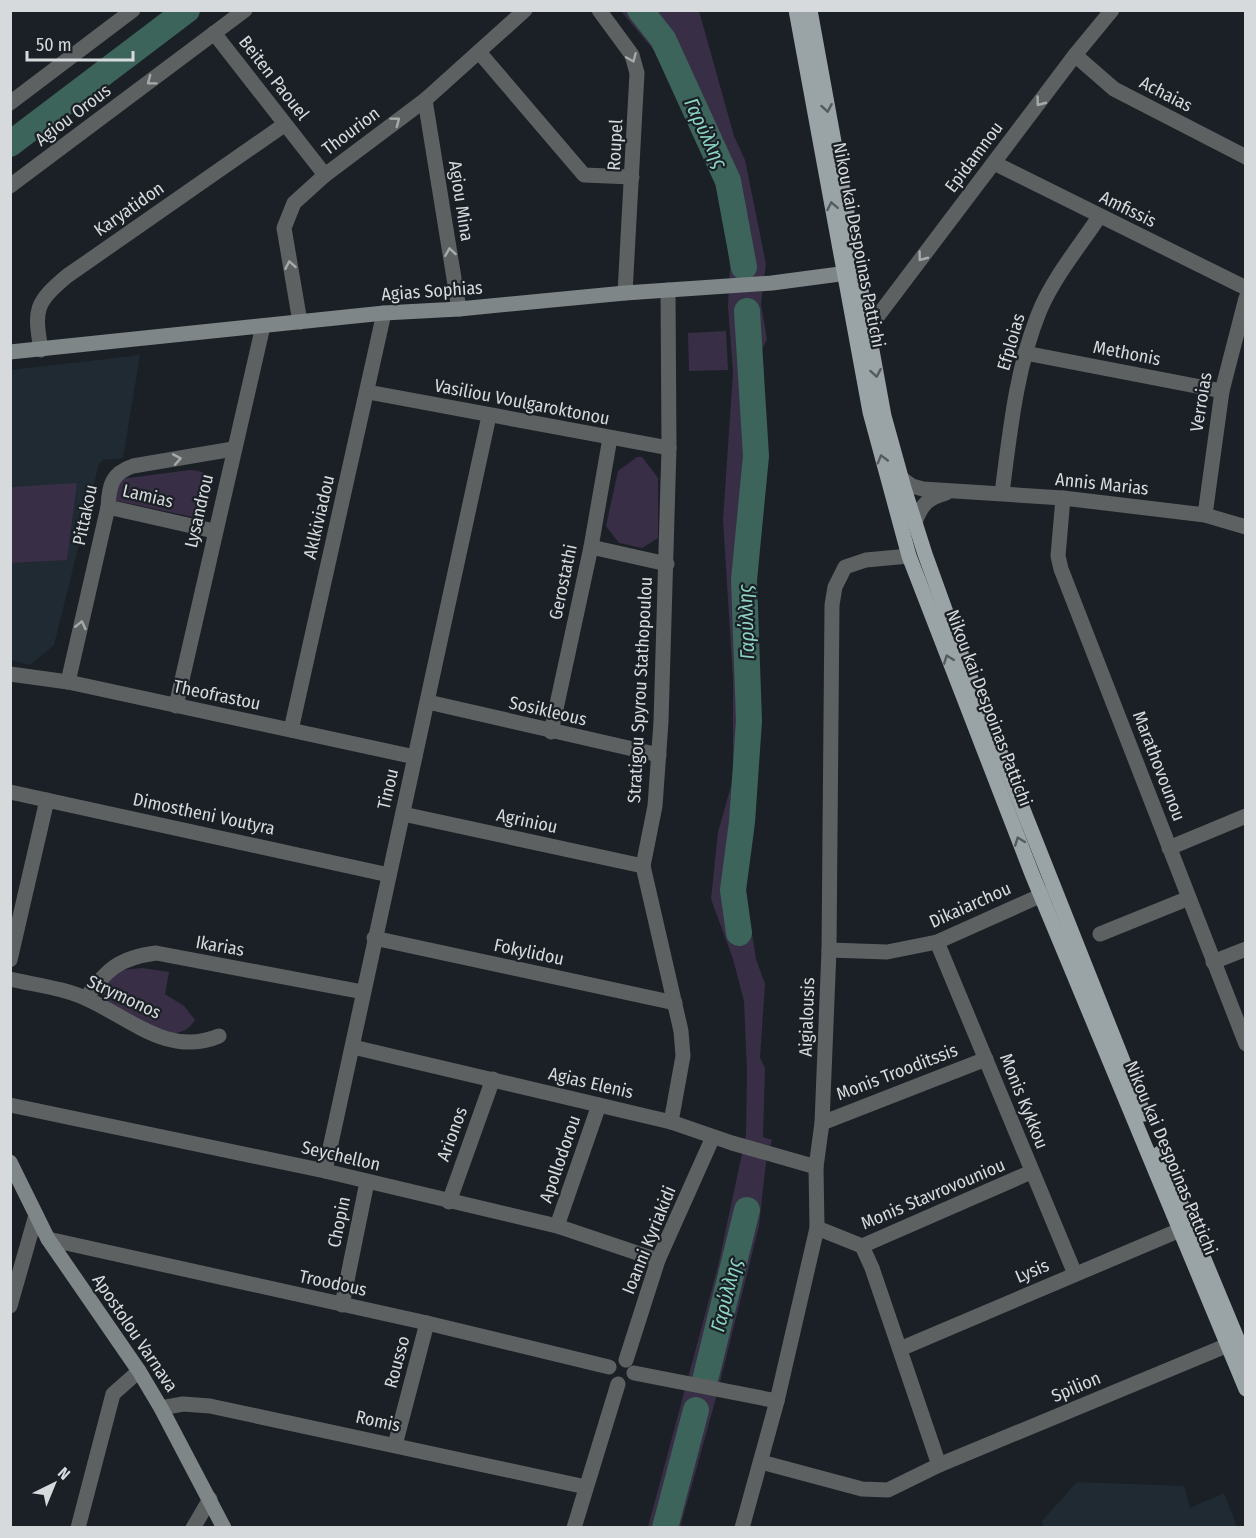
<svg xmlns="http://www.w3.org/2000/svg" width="1256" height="1538" viewBox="0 0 1256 1538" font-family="'Fira Sans Condensed',sans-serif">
	<rect width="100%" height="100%" fill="#1a2025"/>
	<g fill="#1f2a32">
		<path d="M140 355 123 458 103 460 99 464 54 645 30 665 11 660V370Z"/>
		<path d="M1077 1482 1184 1486 1190 1508 1224 1493 1237 1527H1044L1042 1521Z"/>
	</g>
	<g fill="#382e45">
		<path d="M621 11H699L734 136 745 160 766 264 761 304 767 339 760 354 761 519 756 595 755 698 751 815 745 832V888L756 959 765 984 760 1058 765 1068 763 1137 772 1140 766 1162 759 1226 716 1398 680 1528 648 1527 718 1266 746 1135 747 1072 744 1001 733 959 711 899 718 832 733 779V680L723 520 733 373 728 307 730 267 720 184 667 66Z"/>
		<path d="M726 331 728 370 689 371 688 333Z"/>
		<path d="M637 457H642L658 478V538L642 548 619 543 606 526 618 471Z"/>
		<path d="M190 470C220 471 210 492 204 512L197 518 113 500 120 479Z"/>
		<path d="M77 483 67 560 11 563V487Z"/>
		<path d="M142 968 169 972 165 994 184 1006 195 1020C175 1053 128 1015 104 1002L101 984 121 970Z"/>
	</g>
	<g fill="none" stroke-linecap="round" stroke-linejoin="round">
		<g stroke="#3c645b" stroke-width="26">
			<path d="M640 10 663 39 728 181 744 267"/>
			<path d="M10 144 187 10"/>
			<path d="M739 933 733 890 742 822 749 721 744 580 756 456 747 311"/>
			<path d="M705 1380 747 1210"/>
			<path d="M665 1528 696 1410"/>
		</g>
		<g stroke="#5d6161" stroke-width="15">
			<path d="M599 10 632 55 637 73 625 293"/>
			<path d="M214 33 325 175"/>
			<path d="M479 52 584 175 632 177"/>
			<path d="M1075 55 1114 89 1246 157"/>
			<path d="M425 100 459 309"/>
			<path d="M10 103 133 10"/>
			<path d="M994 163 1246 288"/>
			<path d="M10 186 245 10"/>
			<path d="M668 290 669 448 661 722 655 806 643 866 681 1031 683 1056 671 1122"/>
			<path d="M300 322 284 228 294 203 325 175 425 100 525 10"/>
			<path d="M868 329 1075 55 1112 10"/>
			<path d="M41 350C34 309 35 303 67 276L284 125"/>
			<path d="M1025 353 1222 391"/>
			<path d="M368 392 669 448"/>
			<path d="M901 478 912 486 923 489 1063 498 1205 515 1246 527"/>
			<path d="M1002 493C1010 432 1016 368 1040 310 1054 277 1079 247 1099 217"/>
			<path d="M1063 498 1058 556 1061 569 1246 1044"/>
			<path d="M108 507 214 531"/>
			<path d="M1205 515 1222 391 1246 298"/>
			<path d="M915 522C922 504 928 498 946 493"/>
			<path d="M591 547 667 564"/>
			<path d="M10 674 68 682 415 757"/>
			<path d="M68 682 108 507C109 485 112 473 133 466L233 449"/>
			<path d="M428 702 659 755"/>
			<path d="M176 706 263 326"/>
			<path d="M291 730 384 313"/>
			<path d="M551 732 591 547 610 438"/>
			<path d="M10 792 389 875"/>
			<path d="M403 814 643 866"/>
			<path d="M1169 848 1246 816"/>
			<path d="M1100 934 1189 898"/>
			<path d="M374 938 675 1003"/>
			<path d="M937 942 1075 1274"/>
			<path d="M829 950 887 952 937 942 1051 891"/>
			<path d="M10 960 47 800"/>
			<path d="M1213 962 1246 949"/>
			<path d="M10 979C35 985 64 988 87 999 131 1019 169 1057 219 1036"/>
			<path d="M86 998C107 969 119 958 156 953L363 992"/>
			<path d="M353 1047 671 1122 732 1143 816 1167"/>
			<path d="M10 1105 325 1171 557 1226 658 1260"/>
			<path d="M822 1123 986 1059"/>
			<path d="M325 1171 489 416"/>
			<path d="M449 1202 493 1079"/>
			<path d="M557 1226 599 1105"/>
			<path d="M817 1228 862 1246 1031 1172"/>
			<path d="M48 1239 427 1323 609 1367"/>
			<path d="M862 1246 872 1268 939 1465"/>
			<path d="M342 1305 367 1182"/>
			<path d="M10 1306 36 1215"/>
			<path d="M900 1349 1180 1230"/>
			<path d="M626 1360 658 1260 713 1137"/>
			<path d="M634 1373 777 1401"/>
			<path d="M161 1408 183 1404 210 1406 586 1487"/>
			<path d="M395 1445 427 1323"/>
			<path d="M761 1462 862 1489 888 1490 939 1465 1228 1345"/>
			<path d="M78 1528 113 1394 139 1371"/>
			<path d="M193 1528 210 1499"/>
			<path d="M574 1528 618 1384"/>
			<path d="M742 1528 777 1401 817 1228 816 1167 822 1123 829 950 832 605 835 587 845 567 866 560 909 556"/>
		</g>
		<g stroke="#7f8687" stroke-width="15">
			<path d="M10 352 384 313 459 309 625 293 772 283 855 272"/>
			<path d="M10 1162 48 1239 139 1371 161 1408 224 1528"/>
		</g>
		<g stroke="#9aa3a5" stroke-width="15">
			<path d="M796 10 870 412 909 556 1032 874 1246 1389"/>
			<path d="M810 10 884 416 904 488 925 554 960 651 1144 1114"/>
			<path d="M1160 1153 1246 1360"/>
		</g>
	</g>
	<defs><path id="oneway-chevron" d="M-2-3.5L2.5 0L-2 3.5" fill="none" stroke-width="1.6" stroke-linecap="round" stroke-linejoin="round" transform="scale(1.5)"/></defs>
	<g stroke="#a6aaab">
		<use href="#oneway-chevron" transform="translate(632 58) rotate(67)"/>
		<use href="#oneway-chevron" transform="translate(151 81) rotate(143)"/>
		<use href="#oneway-chevron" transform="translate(1040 102) rotate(127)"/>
		<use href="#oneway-chevron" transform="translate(396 121) rotate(-37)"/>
		<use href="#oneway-chevron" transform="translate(450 252) rotate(-99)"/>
		<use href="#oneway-chevron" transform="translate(922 257) rotate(127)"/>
		<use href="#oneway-chevron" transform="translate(290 265) rotate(-100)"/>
		<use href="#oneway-chevron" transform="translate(177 459) rotate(-10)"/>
		<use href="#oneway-chevron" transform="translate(81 625) rotate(-77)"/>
	</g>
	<g stroke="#545b5f">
		<use href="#oneway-chevron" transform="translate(827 108) rotate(80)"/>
		<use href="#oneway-chevron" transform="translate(832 206) rotate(-101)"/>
		<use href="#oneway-chevron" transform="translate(876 373) rotate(80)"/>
		<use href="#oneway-chevron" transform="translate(882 459) rotate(-106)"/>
		<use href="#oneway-chevron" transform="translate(948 659) rotate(-111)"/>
		<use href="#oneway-chevron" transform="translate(1019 841) rotate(-111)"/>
	</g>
	<g text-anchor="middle" stroke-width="4.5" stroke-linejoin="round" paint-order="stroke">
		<g font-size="18" fill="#d6dadd" stroke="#1a2025">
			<text transform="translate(274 78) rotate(52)" y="6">Beiten Paouel</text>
			<text transform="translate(1166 94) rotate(27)" y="6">Achaias</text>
			<text transform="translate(73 115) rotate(-37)" y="6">Agiou Orous</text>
			<text transform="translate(351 131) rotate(-37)" y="6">Thourion</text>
			<text transform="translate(615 145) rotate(-87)" y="6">Roupel</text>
			<text transform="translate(974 157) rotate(-53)" y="6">Epidamnou</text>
			<text transform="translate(461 201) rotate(81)" y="6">Agiou Mina</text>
			<text transform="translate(129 209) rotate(-35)" y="6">Karyatidon</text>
			<text transform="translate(1128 209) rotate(26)" y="6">Amfissis</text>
			<text transform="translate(859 245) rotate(79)" y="6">Nikou kai Despoinas Pattichi</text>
			<text transform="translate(432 291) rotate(-4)" y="6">Agias Sophias</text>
			<text transform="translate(1011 342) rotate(-74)" y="6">Efploias</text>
			<text transform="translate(1127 353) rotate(11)" y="6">Methonis</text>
			<text transform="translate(522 402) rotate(11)" y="6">Vasiliou Voulgaroktonou</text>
			<text transform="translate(1201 402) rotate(-81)" y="6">Verroias</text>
			<text transform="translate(1102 484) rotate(6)" y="6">Annis Marias</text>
			<text transform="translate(148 496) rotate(13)" y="6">Lamias</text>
			<text transform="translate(199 511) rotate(-77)" y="6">Lysandrou</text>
			<text transform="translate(85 515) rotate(-78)" y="6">Pittakou</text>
			<text transform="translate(319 517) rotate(-77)" y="6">Aklkiviadou</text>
			<text transform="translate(563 582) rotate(-78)" y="6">Gerostathi</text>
			<text transform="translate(640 690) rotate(-87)" y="6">Stratigou Spyrou Stathopoulou</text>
			<text transform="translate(217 695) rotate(12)" y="6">Theofrastou</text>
			<text transform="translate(989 708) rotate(69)" y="6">Nikou kai Despoinas Pattichi</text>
			<text transform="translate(548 711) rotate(13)" y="6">Sosikleous</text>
			<text transform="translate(1159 766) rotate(69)" y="6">Marathovounou</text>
			<text transform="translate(388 789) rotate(-77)" y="6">Tinou</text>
			<text transform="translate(204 814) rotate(12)" y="6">Dimostheni Voutyra</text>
			<text transform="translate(527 821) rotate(12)" y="6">Agriniou</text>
			<text transform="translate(970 905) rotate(-24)" y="6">Dikaiarchou</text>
			<text transform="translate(220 946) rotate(10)" y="6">Ikarias</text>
			<text transform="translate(529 952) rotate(12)" y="6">Fokylidou</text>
			<text transform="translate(124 997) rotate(25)" y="6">Strymonos</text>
			<text transform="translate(807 1017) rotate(-88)" y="6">Aigialousis</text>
			<text transform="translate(897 1072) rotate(-21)" y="6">Monis Trooditssis</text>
			<text transform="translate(591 1083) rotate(13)" y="6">Agias Elenis</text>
			<text transform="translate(1024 1101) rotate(68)" y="6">Monis Kykkou</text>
			<text transform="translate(452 1134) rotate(-70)" y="6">Arionos</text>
			<text transform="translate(341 1156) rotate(13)" y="6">Seychellon</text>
			<text transform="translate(1171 1158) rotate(67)" y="6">Nikou kai Despoinas Pattichi</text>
			<text transform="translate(560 1159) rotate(-71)" y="6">Apollodorou</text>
			<text transform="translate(933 1194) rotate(-23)" y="6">Monis Stavrovouniou</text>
			<text transform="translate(339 1222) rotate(-78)" y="6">Chopin</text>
			<text transform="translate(649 1240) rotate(-68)" y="6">Ioanni Kyriakidi</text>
			<text transform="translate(1032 1271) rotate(-23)" y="6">Lysis</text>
			<text transform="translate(333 1283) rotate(12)" y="6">Troodous</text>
			<text transform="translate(135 1333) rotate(56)" y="6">Apostolou Varnava</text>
			<text transform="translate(397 1362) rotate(-75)" y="6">Rousso</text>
			<text transform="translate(1076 1387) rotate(-23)" y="6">Spilion</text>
			<text transform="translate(378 1421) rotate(12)" y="6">Romis</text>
		</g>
		<g font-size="20" font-style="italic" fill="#8bd4c3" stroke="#1a2025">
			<text transform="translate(706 133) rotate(65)" y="7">Γαρύλλης</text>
			<text transform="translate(746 622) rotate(-92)" y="7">Γαρύλλης</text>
			<text transform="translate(726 1295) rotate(-76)" y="7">Γαρύλλης</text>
		</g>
	</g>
	<rect width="1256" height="1538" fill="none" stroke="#d6dadd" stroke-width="24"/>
	<g transform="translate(54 1484) rotate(43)" stroke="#1a2025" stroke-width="4.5" paint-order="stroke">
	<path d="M0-4.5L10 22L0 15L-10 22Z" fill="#d6dadd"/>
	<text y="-9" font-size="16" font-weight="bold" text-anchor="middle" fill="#d6dadd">N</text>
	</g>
	<path d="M27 51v9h106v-9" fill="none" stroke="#d6dadd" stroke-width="3"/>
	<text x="36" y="51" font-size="18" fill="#d6dadd" stroke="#1a2025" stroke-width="4.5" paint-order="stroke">50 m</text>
</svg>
